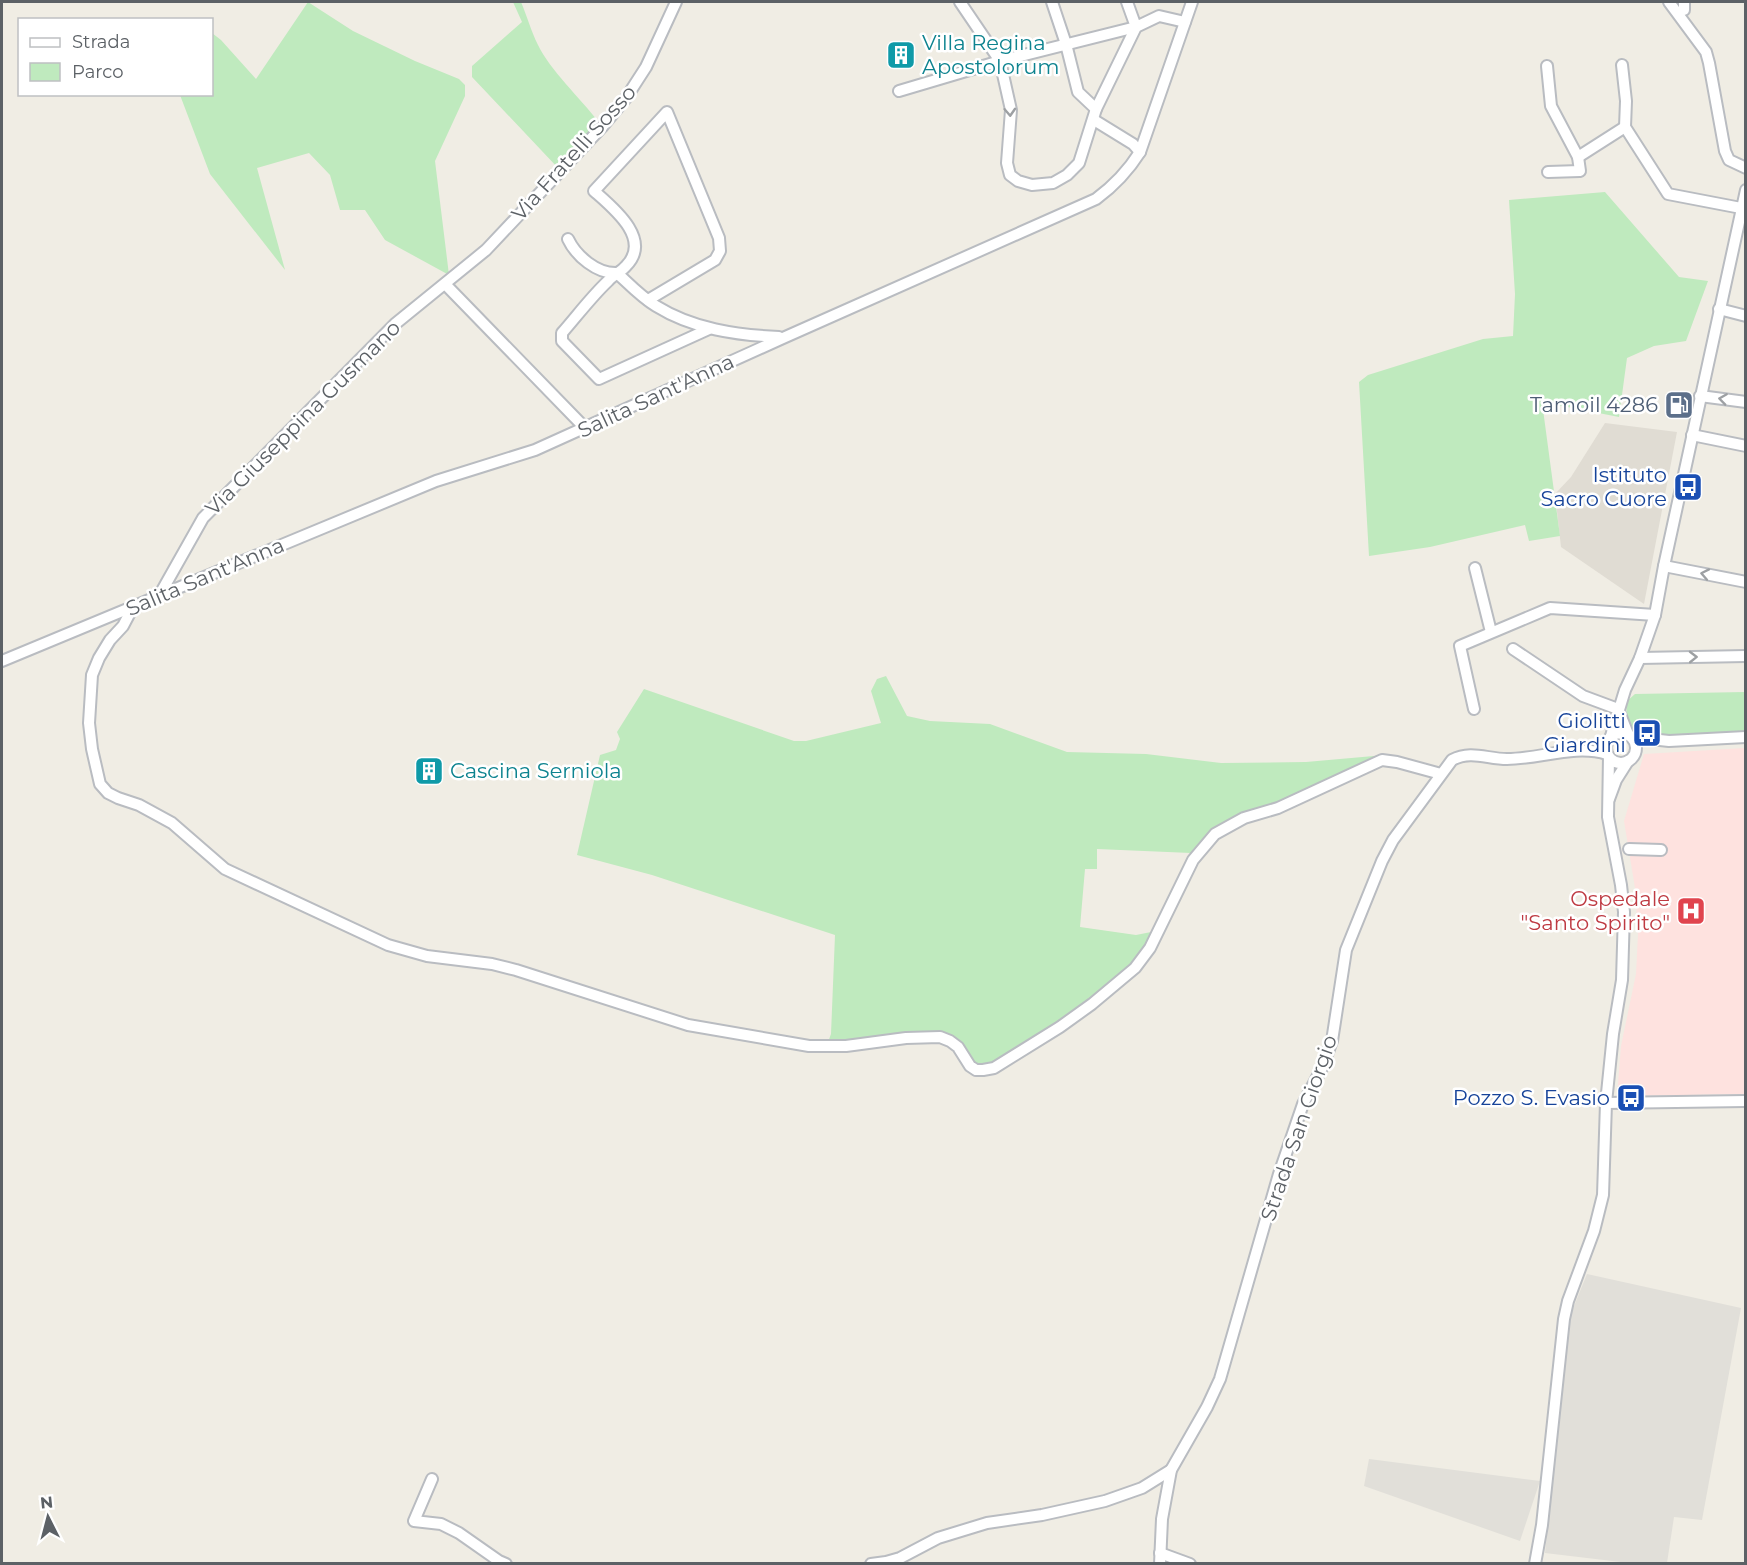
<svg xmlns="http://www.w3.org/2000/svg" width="1747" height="1565" viewBox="0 0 1747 1565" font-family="Montserrat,sans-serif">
	<rect width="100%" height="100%" fill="#f0ede4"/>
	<g fill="#e1dfd9">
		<path d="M1587 1274 1741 1308 1702 1520 1674 1517 1667 1563H1629L1545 1553 1570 1316Z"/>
		<path d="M1369 1459 1540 1481 1520 1541 1364 1486Z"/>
	</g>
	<path fill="#e0dcd3" d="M1605 423 1677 432 1644 604 1561 547 1555 494 1571 477Z"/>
	<path fill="#fee2df" d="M1745 748V1094L1617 1096 1621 1046 1636 974 1638 934 1635 888 1624 821 1644 754Z"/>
	<g fill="#bfeabe">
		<path d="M308 2 353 31 415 61 459 79 465 85V96L435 161 449 275 385 240 365 210H340L330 175 309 153 257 168 285 270 210 174 180 95 212 94V33L221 40 256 79Z"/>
		<path d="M513 2H521C527 16 531 31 538 45 550 70 580 98 598 121L558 168 472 77V66L522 22Z"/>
		<path d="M1605 192 1679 277 1708 281 1686 341 1654 346 1627 358 1619 417 1542 402 1560 536 1529 541 1525 525 1430 547 1369 556 1359 382 1368 375 1483 339 1513 336 1515 294 1509 200Z"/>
		<path d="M886 676 907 716 930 721 990 724 1067 752 1146 754 1221 763 1306 762 1385 755 1276 805 1242 814 1228 820 1212 830 1191 853 1097 849V869H1085L1080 927 1136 935 1156 931 1131 966 1113 982 1057 1025 992 1065 975 1066 959 1044 904 1033 828 1042 831 1034 835 935 652 875 577 855 600 755 616 750 620 739 617 732 644 689 794 741H806L881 723 871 691 877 679Z"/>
		<path d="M1745 692V732C1727 733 1648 738 1636 732 1626 727 1627 712 1626 702L1635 694Z"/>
	</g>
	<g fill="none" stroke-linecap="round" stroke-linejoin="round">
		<g stroke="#b9bcc1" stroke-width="14">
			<g id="minor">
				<path d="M960 2 1000 61 1011 110 1007 163 1010 175 1018 181 1032 185 1053 183 1067 175 1079 163 1096 109 1136 27 1159 16 1185 22"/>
				<path d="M1052 2 1066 44 1078 92 1096 109"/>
				<path d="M1669 2 1706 52 1709 63 1725 151 1729 160 1746 168"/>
				<path d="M1684 2V10"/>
				<path d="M1622 65 1626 101 1625 127 1668 194 1741 208"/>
				<path d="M1547 66 1551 106 1578 157 1580 171 1548 172"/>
				<path d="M899 91 1000 61 1136 27 1127 2"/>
				<path d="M1094 120 1133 144 1140 152"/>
				<path d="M1578 157 1625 127"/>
				<path d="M568 239C576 256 597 274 617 273 629 284 641 297 656 306 693 329 736 335 779 337"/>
				<path d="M445 284 586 429"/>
				<path d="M648 300 715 260 720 251 719 238 667 112 594 191C612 207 653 239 626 266 621 272 613 275 608 281 591 297 577 316 562 333V341L599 379 709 329"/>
				<path d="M1719 309 1746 316"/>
				<path d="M1700 396 1746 402"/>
				<path d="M1692 435 1746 446"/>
				<path d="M1664 566 1746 582"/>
				<path d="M1475 568 1491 632"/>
				<path d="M159 596 203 518 395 324 486 250 602 127 626 98 646 67 676 2"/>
				<path d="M133 607 123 626 110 640 99 658 92 675 89 723 92 749 100 784 108 793 118 798 139 805 172 823 225 869 388 945 427 956 492 964 516 970 688 1025 809 1046H846L906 1038 940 1037 950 1041 958 1047 970 1066 976 1070H983L994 1068 1060 1027 1092 1004 1135 968 1150 948 1193 860 1215 834 1244 818 1278 808 1382 760 1397 762 1441 774"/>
				<path d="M1513 649 1583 696 1618 709"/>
				<path d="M1640 658 1746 656"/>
				<path d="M2 661 436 481 535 450 783 338 1096 199C1115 185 1128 171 1140 152L1192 2"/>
				<path d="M1474 709 1460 646 1550 608 1655 615"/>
				<path d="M1618 709 1628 734"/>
				<circle cx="1621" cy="748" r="15"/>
				<path d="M1611 736 1625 690 1640 658 1655 615 1664 566 1746 190"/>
				<path d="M1632 737 1669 741 1746 737"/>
				<path d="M1609 799 1616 780 1628 761"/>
				<path d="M1629 849 1661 850"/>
				<path d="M1606 1103 1746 1101"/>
				<path d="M432 1479 414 1521 441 1524 459 1533 499 1561 506 1564"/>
				<path d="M1160 1553 1190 1564"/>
				<path d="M871 1564 886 1562 900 1558 938 1538 987 1523 1042 1515 1105 1501 1142 1488 1171 1470"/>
				<path d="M1160 1564 1162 1519 1171 1470 1207 1407 1220 1379 1279 1174 1303 1104 1323 1066 1332 1041 1346 950 1382 861 1393 840 1452 760C1471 750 1487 759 1507 759 1540 759 1575 744 1607 754"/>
				<path d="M1535 1564 1542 1525 1564 1319 1568 1301 1594 1231 1603 1195 1606 1103 1613 1034 1622 980 1624 912 1621 885 1608 817 1609 757"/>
			</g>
		</g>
		<use href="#minor" stroke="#fff" stroke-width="10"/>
	</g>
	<defs><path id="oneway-chevron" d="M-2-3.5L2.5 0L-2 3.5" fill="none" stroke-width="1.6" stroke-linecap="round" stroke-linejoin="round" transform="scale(1.5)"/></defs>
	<g stroke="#9da0a3">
		<use href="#oneway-chevron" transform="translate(1010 112) rotate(87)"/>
		<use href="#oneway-chevron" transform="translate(1723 399) rotate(-172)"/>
		<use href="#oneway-chevron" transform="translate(1705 574) rotate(-169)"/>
		<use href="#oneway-chevron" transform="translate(1693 657) rotate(-1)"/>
	</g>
	<defs>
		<g id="building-square" transform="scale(1.5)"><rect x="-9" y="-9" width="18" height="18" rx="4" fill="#0f9aa8" stroke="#fff"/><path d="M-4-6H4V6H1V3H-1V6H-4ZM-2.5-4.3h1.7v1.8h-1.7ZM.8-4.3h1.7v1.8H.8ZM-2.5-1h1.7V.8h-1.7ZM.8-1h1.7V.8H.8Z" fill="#fff"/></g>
		<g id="fuel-square" transform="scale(1.5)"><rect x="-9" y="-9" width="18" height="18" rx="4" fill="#5c6f8a" stroke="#fff"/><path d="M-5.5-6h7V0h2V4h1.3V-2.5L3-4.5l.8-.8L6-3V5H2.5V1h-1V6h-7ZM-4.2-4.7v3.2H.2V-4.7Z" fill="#fff"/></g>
		<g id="bus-square" transform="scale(1.5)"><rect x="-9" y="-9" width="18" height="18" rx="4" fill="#1a4fb4" stroke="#fff"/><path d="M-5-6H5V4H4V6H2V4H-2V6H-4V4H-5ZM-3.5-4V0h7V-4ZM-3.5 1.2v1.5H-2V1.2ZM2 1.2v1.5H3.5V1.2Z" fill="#fff"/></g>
		<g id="hospital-square" transform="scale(1.5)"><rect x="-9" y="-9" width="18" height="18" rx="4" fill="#e0444e" stroke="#fff"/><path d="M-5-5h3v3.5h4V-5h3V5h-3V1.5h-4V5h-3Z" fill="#fff"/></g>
	</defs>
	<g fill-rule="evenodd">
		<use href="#building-square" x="901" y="55"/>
		<use href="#fuel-square" x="1679" y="405"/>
		<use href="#bus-square" x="1688" y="487"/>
		<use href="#bus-square" x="1647" y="733"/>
		<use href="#building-square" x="429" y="771"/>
		<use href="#hospital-square" x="1691" y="911"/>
		<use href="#bus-square" x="1631" y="1098"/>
	</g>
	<g text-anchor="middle" stroke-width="5" stroke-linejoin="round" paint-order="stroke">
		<g font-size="21" fill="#0d838f" stroke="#fff" text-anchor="start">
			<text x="922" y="50">Villa Regina<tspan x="922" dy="24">Apostolorum</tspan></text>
			<text x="450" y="778">Cascina Serniola</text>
		</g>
		<g font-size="21" fill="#5c6166" stroke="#fff">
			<text transform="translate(574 153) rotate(-48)" y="7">Via Fratelli Sosso</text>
			<text transform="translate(656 396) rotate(-25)" y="7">Salita Sant'Anna</text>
			<text transform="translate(303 418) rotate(-45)" y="7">Via Giuseppina Gusmano</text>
			<text transform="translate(205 577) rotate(-23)" y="7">Salita Sant'Anna</text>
			<text transform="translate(1299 1128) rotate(-71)" y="7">Strada San Giorgio</text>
		</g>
		<g font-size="21" fill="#4e5e75" stroke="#fff" text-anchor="end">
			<text x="1658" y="412">Tamoil 4286</text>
		</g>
		<g font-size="21" fill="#164399" stroke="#fff" text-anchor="end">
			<text x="1667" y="482">Istituto<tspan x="1667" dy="24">Sacro Cuore</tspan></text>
			<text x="1626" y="728">Giolitti<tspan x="1626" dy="24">Giardini</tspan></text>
			<text x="1610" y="1105">Pozzo S. Evasio</text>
		</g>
		<g font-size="21" fill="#be3a42" stroke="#fff" text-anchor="end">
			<text x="1670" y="906">Ospedale<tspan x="1670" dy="24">"Santo Spirito"</tspan></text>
		</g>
	</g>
	<rect width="1747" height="1565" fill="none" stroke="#5c6166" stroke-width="6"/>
	<rect x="18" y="18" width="195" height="78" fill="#ffffff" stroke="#bec0c2" stroke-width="1.5"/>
	<rect x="30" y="38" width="30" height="9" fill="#ffffff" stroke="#bec0c2" stroke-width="1.5"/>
	<text x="72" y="48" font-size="18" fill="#5c6166">Strada</text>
	<rect x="30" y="63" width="30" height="18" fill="#bfeabe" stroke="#bec0c2" stroke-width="1.5"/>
	<text x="72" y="78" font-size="18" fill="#5c6166">Parco</text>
	<g transform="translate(48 1517) rotate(354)" stroke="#ffffff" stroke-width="4.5" paint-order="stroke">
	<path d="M0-4.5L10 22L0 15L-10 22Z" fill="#5c6166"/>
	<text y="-9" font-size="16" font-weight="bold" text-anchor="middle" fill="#5c6166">N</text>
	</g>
</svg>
